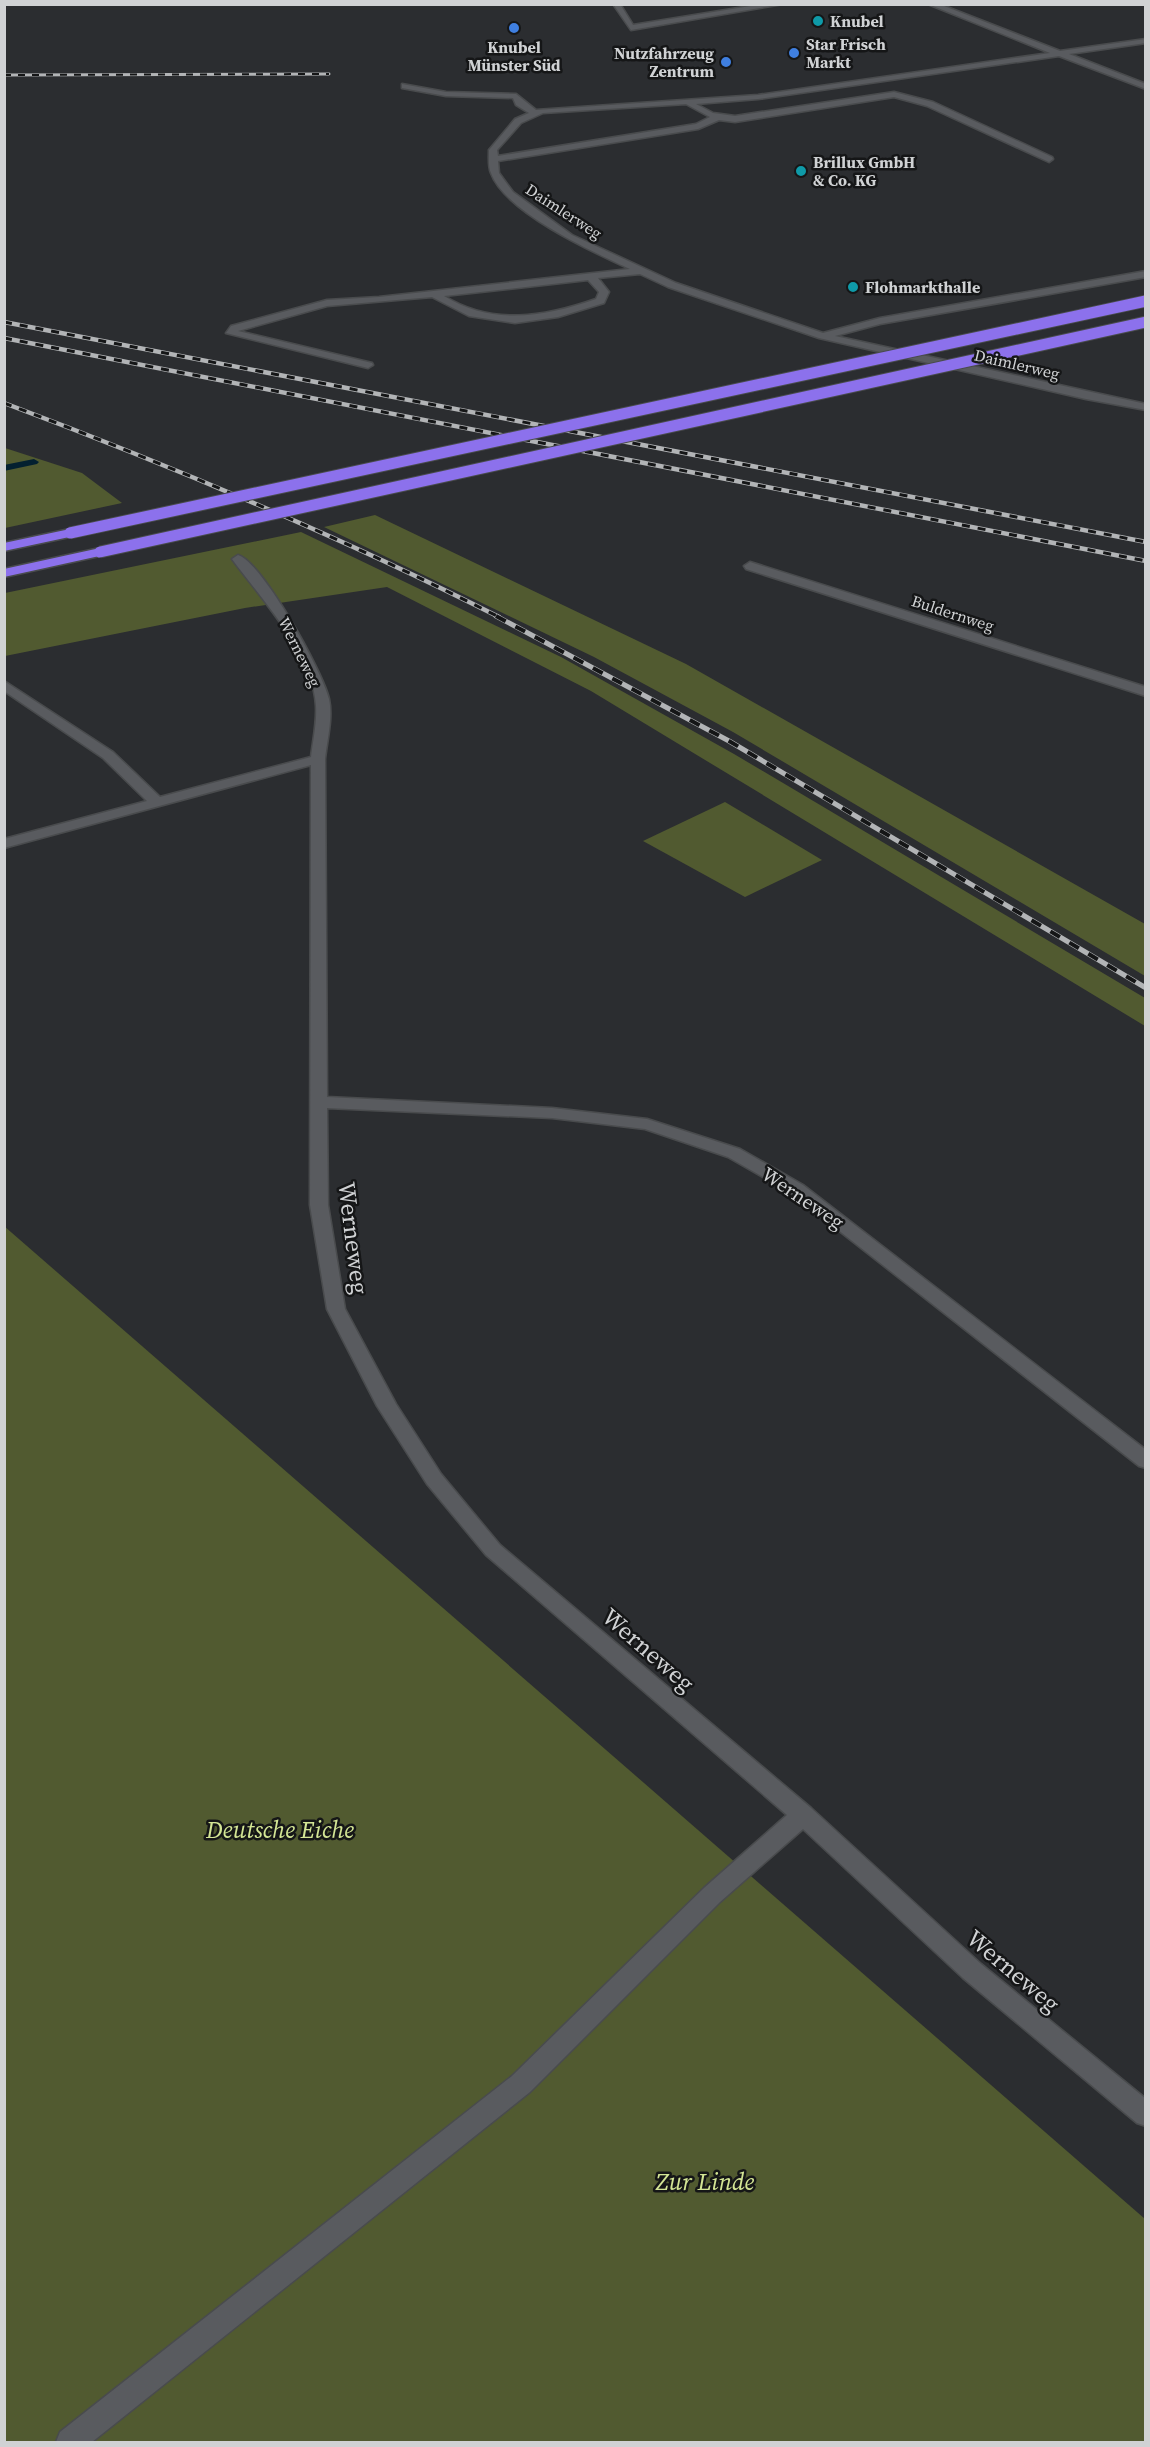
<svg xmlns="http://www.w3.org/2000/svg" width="1150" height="2447" viewBox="0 0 1150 2447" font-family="'Source Serif 4',serif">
	<rect width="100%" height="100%" fill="#2b2d30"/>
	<g fill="#515a30">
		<path d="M5 448 82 473 122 503 5 528Z"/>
		<path d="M375 515 686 664 1145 924V976L733 732 594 657 324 527Z"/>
		<path d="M301 532 561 657 734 754 1145 998V1026L591 691 387 587 245 608 5 656V593Z"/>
		<path d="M725 802 822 860 745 897 643 841Z"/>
		<path d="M4 1226 1145 2219V2442H5Z"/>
	</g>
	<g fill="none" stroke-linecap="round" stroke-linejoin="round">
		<path fill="#032030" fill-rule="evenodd" d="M34 459 39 462 37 464 4 471V465Z"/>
		<g stroke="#494b4d" stroke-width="3">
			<g id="minor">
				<path d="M613 4H620L633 25 763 4H783L631 30Z"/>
				<path d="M928 4H939L1060 51 1146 39V43L1069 54 1146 84V89L1059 56 758 99 696 104 713 113 735 116 894 92 933 102 1052 157 1053 159 1049 162 927 106 894 97 735 122 719 120 698 129 498 161 499 173 513 192 572 235 676 283 823 333 880 318 1146 271V277L880 324 835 336 1146 404V410L1086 399 819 338 668 287 640 274 598 278 609 292 604 303 558 317 515 323 469 316 432 297 327 306 238 331 372 363 373 365 368 368 226 333 231 326 327 300 379 297 630 269C593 252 505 212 491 173 488 167 489 157 489 150L515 119 529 113 516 105 513 98 446 96 402 88V84L446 92 516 94 536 110 758 95 1050 53ZM686 104 710 117 696 124 498 156 497 150 521 123 543 113ZM588 280 599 292 596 299C545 317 492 326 444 296Z"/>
				<path d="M238 555C262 562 323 672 329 699 333 718 327 740 325 759L327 1097 552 1108 647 1119 740 1149 803 1185 1146 1450V1468L1139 1466 791 1193 728 1157 645 1129 552 1118 327 1108 328 1205 345 1309 396 1404 441 1474 500 1545 811 1808 981 1964 1146 2099V2126L1137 2123 963 1978 803 1829 720 1902 530 2092 92 2442H56L60 2432 512 2076 704 1888 787 1815 486 1555 427 1484 377 1406 327 1309 310 1205 311 765 4 848V839L147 801 103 758 4 691V681L113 752 160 797 311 757C313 740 317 723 316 706 313 653 262 600 232 559Z"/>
				<path d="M750 562 1146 687V696L746 569 744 566Z"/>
			</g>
		</g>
		<g stroke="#494b4d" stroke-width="3">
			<g id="highway">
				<path d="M70 529 74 530V536L4 551V543Z"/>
				<path d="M100 548 106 552 104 555 4 577V569Z"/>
			</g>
		</g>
		<use href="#minor" fill="#595b5f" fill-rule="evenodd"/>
		<use href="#highway" fill="#8c71ec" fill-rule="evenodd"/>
		<g stroke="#b2b4b6" stroke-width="3">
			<path id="rail-far2" d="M4 75 329 74"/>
		</g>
		<g stroke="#b2b4b6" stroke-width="4.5">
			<g id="rail-far1">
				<path d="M4 322 1146 542"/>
				<path d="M4 338 1146 561"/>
				<path d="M4 403C172 466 339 536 499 617"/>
			</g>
		</g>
		<g stroke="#b2b4b6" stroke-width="5">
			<path id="rail" d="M496 616 729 741 1146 988"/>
		</g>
		<use href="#rail-far2" stroke="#151617" stroke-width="2" stroke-dasharray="7" stroke-linecap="butt"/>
		<use href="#rail-far1" stroke="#151617" stroke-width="3" stroke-dasharray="8" stroke-linecap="butt"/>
		<use href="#rail" stroke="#151617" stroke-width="4" stroke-dasharray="11" stroke-linecap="butt"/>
		<g stroke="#494b4d" stroke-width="13" stroke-linecap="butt">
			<g id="highway-bridge">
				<path d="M70 533 1146 301"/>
				<path d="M100 552 1146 322"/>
			</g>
		</g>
		<use href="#highway-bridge" stroke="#8c71ec" stroke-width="11"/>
	</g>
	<g fill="#0f9aa8" stroke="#151617" stroke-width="2">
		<circle cx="818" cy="21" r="6"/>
		<circle cx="801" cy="171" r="6"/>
		<circle cx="853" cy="287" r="6"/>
	</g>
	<g fill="#3f7fe0" stroke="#151617" stroke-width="2">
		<circle cx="514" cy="28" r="6"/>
		<circle cx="794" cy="53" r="6"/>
		<circle cx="726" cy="62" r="6"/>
	</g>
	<g text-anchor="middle" stroke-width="5" stroke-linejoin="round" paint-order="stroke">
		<g font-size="16" font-weight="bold" fill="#d0d2d4" stroke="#151617" text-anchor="start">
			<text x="830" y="27">Knubel</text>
			<text x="806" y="50">Star Frisch<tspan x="806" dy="18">Markt</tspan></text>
			<text x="514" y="53" text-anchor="middle">Knubel<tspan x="514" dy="18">Münster Süd</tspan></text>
			<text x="714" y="59" text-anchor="end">Nutzfahrzeug<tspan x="714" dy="18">Zentrum</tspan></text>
			<text x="813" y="168">Brillux GmbH<tspan x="813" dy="18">&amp; Co. KG</tspan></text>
			<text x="865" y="293">Flohmarkthalle</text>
		</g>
		<g font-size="16" fill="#d0d2d4" stroke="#151617">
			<text transform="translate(564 211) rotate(33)" y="6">Daimlerweg</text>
			<text transform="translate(1017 364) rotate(13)" y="6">Daimlerweg</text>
			<text transform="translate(953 613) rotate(18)" y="6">Buldernweg</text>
			<text transform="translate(300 652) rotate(64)" y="6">Werneweg</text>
		</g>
		<g font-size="20" fill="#d0d2d4" stroke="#151617">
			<text transform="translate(803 1198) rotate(34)" y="7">Werneweg</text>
		</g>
		<g font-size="24" fill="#d0d2d4" stroke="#151617">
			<text transform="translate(353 1238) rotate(83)" y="8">Werneweg</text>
			<text transform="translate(648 1650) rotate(41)" y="8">Werneweg</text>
			<text transform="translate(1013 1971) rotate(40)" y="8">Werneweg</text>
		</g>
		<g font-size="24" font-style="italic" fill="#d4e695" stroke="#151617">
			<text x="280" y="1838">Deutsche Eiche</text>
			<text x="705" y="2190">Zur Linde</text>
		</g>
	</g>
	<rect width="1150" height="2447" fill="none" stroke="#d0d2d4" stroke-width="12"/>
</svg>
